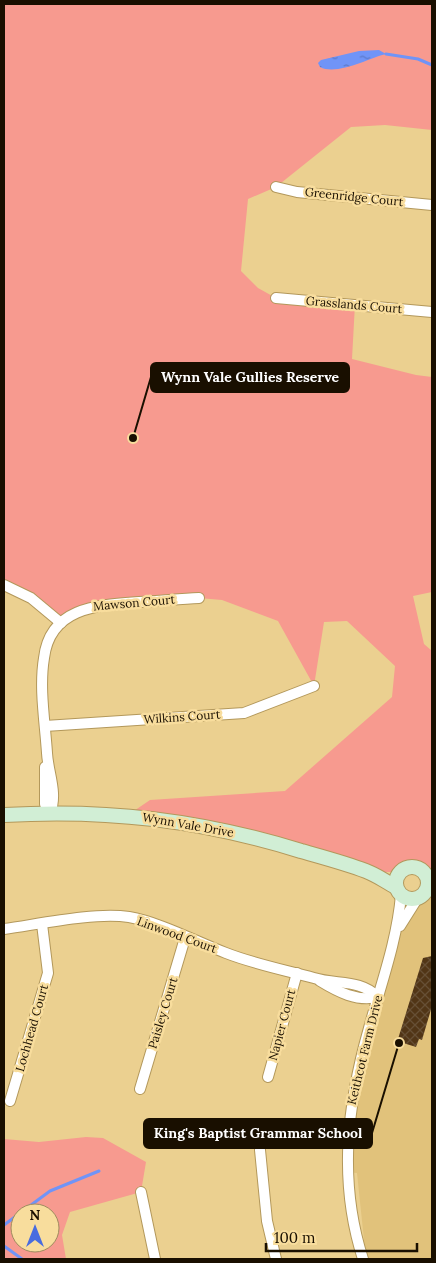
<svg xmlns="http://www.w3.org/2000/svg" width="436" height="1263" viewBox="0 0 436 1263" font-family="Lora,serif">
	<defs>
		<pattern id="water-ripples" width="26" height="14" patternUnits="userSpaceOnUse" patternTransform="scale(1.25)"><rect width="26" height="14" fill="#7094f7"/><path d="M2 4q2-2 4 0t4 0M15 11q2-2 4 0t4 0" fill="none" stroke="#5b77c6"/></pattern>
		<pattern id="building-cross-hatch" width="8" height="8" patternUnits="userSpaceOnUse" patternTransform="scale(1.25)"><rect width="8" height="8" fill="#513516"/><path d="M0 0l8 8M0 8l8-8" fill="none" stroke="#664f35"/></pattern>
	</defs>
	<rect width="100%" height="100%" fill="#ebd090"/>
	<path fill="#e1c27b" d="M420 897H432V1259H366L357 1173 347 1172 353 1088 397 931Z"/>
	<g fill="#f79a8f" fill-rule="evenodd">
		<path d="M4 4H432V130L385 125 351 127 276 187 248 199 241 271 258 288 276 298 355 304 352 359 416 375 432 377V592L413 596 424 644 432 651V874L427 879C419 862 406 870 392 872 384 872 376 872 368 871L128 815 150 800 285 791 392 697 395 666 347 621 324 622 314 686 278 621 222 600 199 598 104 604 61 623 4 585Z"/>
		<path d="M86 1137 103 1138 146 1162 141 1192 70 1212 62 1235 66 1259H4V1139L39 1142ZM20 1213H50V1243H20Z"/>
	</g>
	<path fill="url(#water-ripples)" d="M379 50 386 54C369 58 337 76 320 67L318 63 321 60 359 51Z"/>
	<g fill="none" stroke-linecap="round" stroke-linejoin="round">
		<g stroke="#7094f7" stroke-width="3">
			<path d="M386 54 418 59 432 65"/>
			<path d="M4 1225 50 1191 99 1171"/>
			<path d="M4 1246 22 1259"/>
		</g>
	</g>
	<path fill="url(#building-cross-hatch)" d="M432 956V1006L422 1040 419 1039 416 1047 400 1042 398 1039 423 958Z"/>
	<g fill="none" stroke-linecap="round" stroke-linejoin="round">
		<g stroke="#b3985b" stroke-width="12">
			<g id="street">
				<path d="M276 187 297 192 432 205"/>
				<path d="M276 298 432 312"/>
				<path d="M4 585 31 598 61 623"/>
				<path d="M45 726 244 713 314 686"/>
				<path d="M45 767V804L50 813"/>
				<path d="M50 813C58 793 48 773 47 753 45 722 39 688 44 658 50 607 98 605 139 602 159 601 179 599 199 598"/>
				<path d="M400 926 417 899"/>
				<path d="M4 929C40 924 94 912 129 917 159 922 197 942 226 953 254 964 285 970 314 978 337 985 360 979 378 997"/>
				<path d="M320 981C338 992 357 1002 378 997"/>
				<path d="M268 1077 297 973"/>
				<path d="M140 1089 185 938"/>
				<path d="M10 1101 48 973 42 924"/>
				<path d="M260 1150 267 1221 276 1259"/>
				<path d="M141 1192 155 1259"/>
				<path d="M363 1259C338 1182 347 1105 369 1028 381 984 397 941 401 895"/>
			</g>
		</g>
		<g stroke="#b3985b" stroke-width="16">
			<g id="secondary">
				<path d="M4 815C107 809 201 820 301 851 322 857 345 863 366 871 377 875 386 882 396 887"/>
				<circle cx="412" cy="883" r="16"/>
			</g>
		</g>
		<use href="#street" stroke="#fff" stroke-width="10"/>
		<use href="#secondary" stroke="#d1eed5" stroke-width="14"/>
	</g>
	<g text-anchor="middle" stroke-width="5" stroke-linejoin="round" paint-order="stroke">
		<g font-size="12" fill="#190f00" stroke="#f8dd9d">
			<text transform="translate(354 197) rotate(6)" y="4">Greenridge Court</text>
			<text transform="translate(354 305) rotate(5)" y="4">Grasslands Court</text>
			<text transform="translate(134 603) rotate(-5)" y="4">Mawson Court</text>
			<text transform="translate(182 717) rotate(-4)" y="4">Wilkins Court</text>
			<text transform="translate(188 825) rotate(10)" y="4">Wynn Vale Drive</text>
			<text transform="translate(177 935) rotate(20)" y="4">Linwood Court</text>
			<text transform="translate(163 1013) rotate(-73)" y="4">Paisley Court</text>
			<text transform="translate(282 1025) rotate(-75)" y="4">Napier Court</text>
			<text transform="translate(32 1028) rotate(-74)" y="4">Lochhead Court</text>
			<text transform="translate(365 1050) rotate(-76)" y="4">Keithcot Farm Drive</text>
		</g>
	</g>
	<path fill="none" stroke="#190f00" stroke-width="2" d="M133 438L151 377M399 1043L372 1133"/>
	<g fill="#190f00" stroke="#f8dd9d" stroke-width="2">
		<circle cx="133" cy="438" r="5"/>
		<circle cx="399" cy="1043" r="5"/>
	</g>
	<g fill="#190f00" stroke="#190f00" stroke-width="2">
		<rect x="151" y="363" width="198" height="29" rx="5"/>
		<rect x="144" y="1119" width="228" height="29" rx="5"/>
	</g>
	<g font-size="14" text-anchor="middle" font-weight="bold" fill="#fff">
		<text x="250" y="382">Wynn Vale Gullies Reserve</text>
		<text x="258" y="1138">King's Baptist Grammar School</text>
	</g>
	<rect width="436" height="1263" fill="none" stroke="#190f00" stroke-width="10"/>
	<g transform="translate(35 1228)"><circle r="24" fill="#f8dd9d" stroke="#9f8b5e"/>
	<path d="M0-4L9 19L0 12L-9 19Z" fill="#486cdf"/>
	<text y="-8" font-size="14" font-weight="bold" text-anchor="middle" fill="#190f00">N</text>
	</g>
	<path d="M266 1243v8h151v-8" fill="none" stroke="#190f00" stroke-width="2.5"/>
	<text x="274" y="1243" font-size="15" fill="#190f00" stroke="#f8dd9d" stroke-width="4" paint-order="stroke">100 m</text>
</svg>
